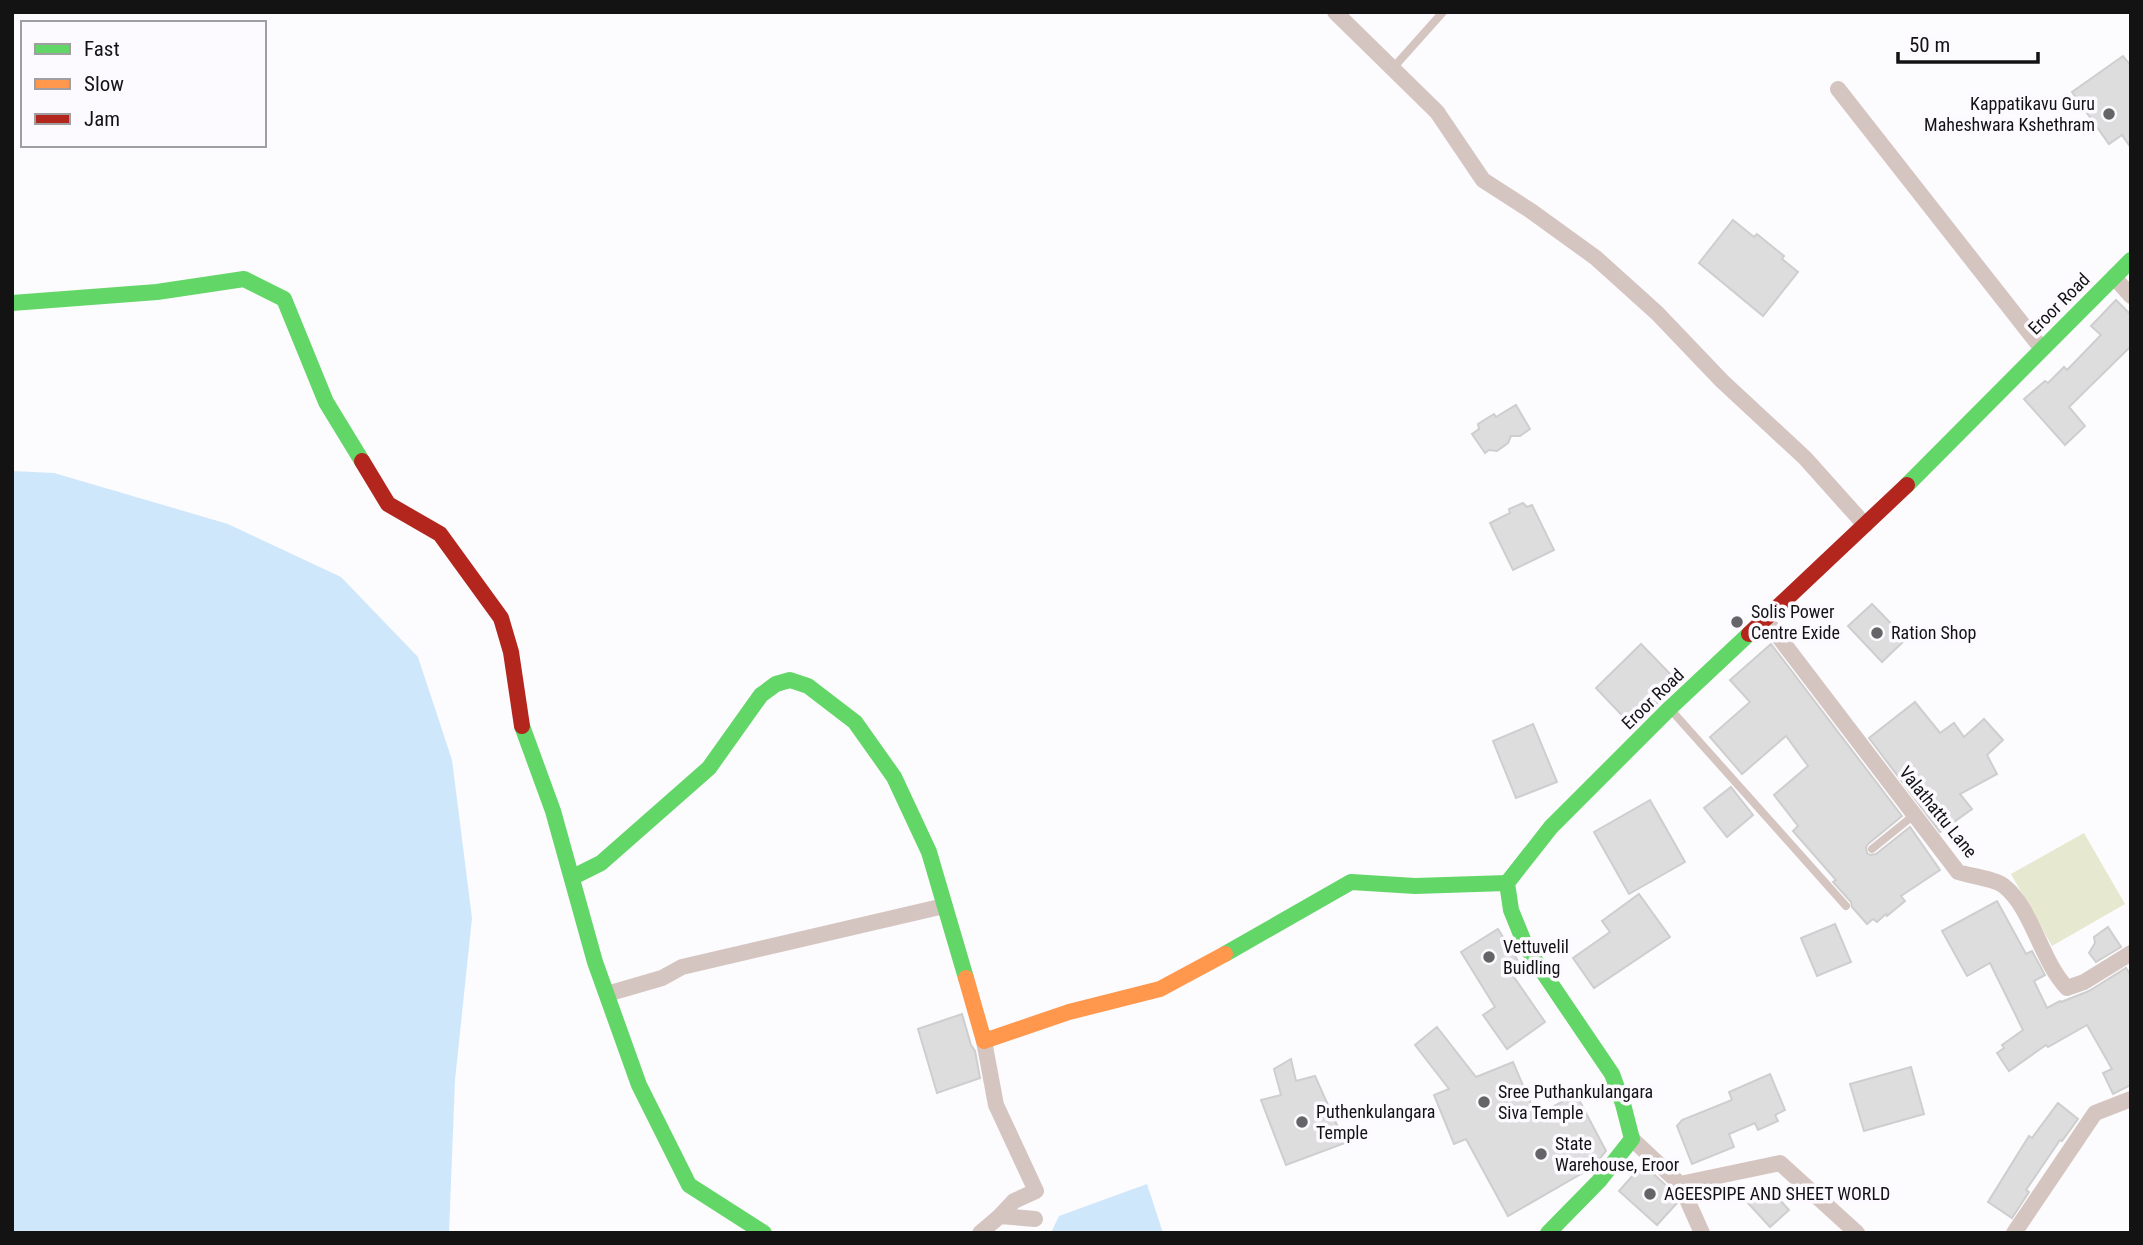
<svg xmlns="http://www.w3.org/2000/svg" width="2143" height="1245" viewBox="0 0 2143 1245" font-family="'Roboto Condensed',sans-serif">
	<rect width="100%" height="100%" fill="#fcfbfe"/>
	<path fill="#e6e9cf" d="M2084 833 2125 904 2052 946 2011 874Z"/>
	<g fill="#cfe7fa">
		<path d="M12 471 54 473 228 524 341 577 418 657 452 760 472 918 455 1080 449 1233H12Z"/>
		<path d="M1147 1184 1163 1233H1051L1059 1216Z"/>
	</g>
	<g fill="#deddde" stroke="#cfcece" stroke-width="2">
		<path d="M2123 56 2131 66V148L2122 135 2109 144 2072 92Z"/>
		<path d="M1733 220 1754 237 1757 234 1784 256 1782 259 1798 272 1763 316 1699 263Z"/>
		<path d="M2116 300 2131 315V346L2069 407 2085 426 2065 445 2024 399 2045 381 2048 383 2064 367 2067 370 2101 335 2091 326Z"/>
		<path d="M1516 405 1530 429 1520 436H1511L1508 443 1497 451 1489 450 1485 453 1472 434 1479 429 1478 424 1494 414 1496 417Z"/>
		<path d="M1523 503 1527 507 1532 505 1554 550 1513 570 1490 523 1510 513 1509 509Z"/>
		<path d="M1872 604 1906 639 1882 662 1848 626Z"/>
		<path d="M1641 644 1678 682 1633 727 1596 688Z"/>
		<path d="M1771 644 1902 816 1868 844 1866 847 1867 853 1870 855 1876 854 1910 827 1940 870 1901 896 1905 901 1887 916 1886 914 1877 922 1873 919 1867 924 1852 907 1851 902 1833 882 1836 880 1793 831 1798 826 1774 795 1808 766 1786 736 1742 774 1710 737 1750 702 1730 680Z"/>
		<path d="M1915 702 1940 733 1954 723 1964 737 1984 719 2003 740 1987 755 1997 774 1960 794 1972 809 1940 832 1869 738Z"/>
		<path d="M1533 724 1557 782 1516 798 1493 741Z"/>
		<path d="M1731 787 1753 815 1727 837 1704 808Z"/>
		<path d="M1650 800 1685 862 1629 894 1594 832Z"/>
		<path d="M1639 894 1670 937 1594 988 1573 958 1610 932 1602 921Z"/>
		<path d="M1997 901 2026 954 2032 951 2045 975 2034 981 2047 1008 2060 1001 2061 1002 2089 991 2126 968 2131 976V1085L2113 1094 2103 1073 2112 1069 2087 1025 2048 1047 2046 1045 2009 1071 1997 1053 2004 1048 2002 1045 2023 1030 1990 963 1967 976 1942 931Z"/>
		<path d="M1835 924 1851 962 1817 976 1801 938Z"/>
		<path d="M2108 927 2121 947 2096 962 2089 953 2095 943 2094 937Z"/>
		<path d="M1498 929 1518 961 1507 967 1545 1022 1507 1049 1483 1015 1495 1007 1461 952Z"/>
		<path d="M962 1014 971 1045 975 1051 980 1078 937 1093 918 1029Z"/>
		<path d="M1437 1027 1476 1077 1513 1062 1536 1116 1576 1094 1606 1151 1593 1167 1508 1216 1466 1139 1454 1144 1434 1095 1449 1089 1415 1045Z"/>
		<path d="M1291 1059 1296 1081 1315 1076 1345 1143 1286 1165 1261 1100 1281 1095 1274 1069Z"/>
		<path d="M1911 1067 1924 1114 1864 1131 1850 1084Z"/>
		<path d="M1770 1074 1785 1110 1775 1115 1778 1121 1758 1130 1755 1123 1729 1134 1734 1147 1692 1164 1677 1126 1682 1120 1732 1100 1729 1092Z"/>
		<path d="M2058 1103 2078 1119 2062 1141 2060 1140 2026 1190 2029 1192 2012 1218 1988 1202 2029 1136 2032 1138Z"/>
		<path d="M1643 1164 1671 1190 1677 1203 1657 1225 1619 1191Z"/>
		<path d="M1766 1185 1789 1210 1770 1227 1747 1202Z"/>
	</g>
	<g fill="none" stroke-linecap="round" stroke-linejoin="round">
		<g stroke="#d5c5c1" stroke-width="8">
			<path d="M1393 68 1443 12"/>
			<path d="M1671 710 1846 906"/>
			<path d="M1872 849 1914 815"/>
		</g>
		<g stroke="#d5c5c1" stroke-width="16">
			<path d="M1335 12 1437 112 1483 180 1531 211 1596 258 1657 313 1722 381 1805 458 1865 525"/>
			<path d="M1838 89 2042 349"/>
			<path d="M2114 277 2131 296"/>
			<path d="M1765 619 1958 872C1970 876 1996 879 2004 886 2032 908 2041 961 2067 988L2084 982 2131 953"/>
			<path d="M607 994 662 978 682 967 944 906"/>
			<path d="M984 1041 996 1105 1036 1191 1014 1201 1000 1216"/>
			<path d="M1632 1139 1680 1184 1780 1163 1857 1233"/>
			<path d="M1680 1184 1702 1233"/>
			<path d="M980 1233 1000 1216 1035 1219"/>
			<path d="M2014 1233 2095 1113 2131 1099"/>
		</g>
		<g stroke="#63d668" stroke-width="16">
			<path d="M12 303 157 292 244 279 284 299 326 402 362 461"/>
			<path d="M1907 485 2131 260"/>
			<path d="M522 726 553 811 595 962 639 1085 689 1185 764 1233"/>
			<path d="M573 877 601 863 709 768 761 695 776 684 790 680 808 686 855 722 894 777 929 852 966 978"/>
			<path d="M1225 954 1351 882 1415 886 1507 883"/>
			<path d="M1548 1233 1599 1181 1632 1139 1623 1104 1612 1074 1526 947 1511 910 1507 883 1551 827 1670 708 1749 634"/>
		</g>
		<path stroke="#ff974d" stroke-width="16" d="M966 978 984 1041 1069 1012 1160 989 1225 954"/>
		<g stroke="#b3261e" stroke-width="16">
			<path d="M362 461 388 504 440 534 501 618 511 652 522 726"/>
			<path d="M1749 634 1907 485"/>
		</g>
	</g>
	<g fill="#656466" stroke="#fcfaff" stroke-width="2.5">
		<circle cx="2109" cy="114" r="7"/>
		<circle cx="1737" cy="622" r="7"/>
		<circle cx="1877" cy="633" r="7"/>
		<circle cx="1489" cy="957" r="7"/>
		<circle cx="1484" cy="1102" r="7"/>
		<circle cx="1302" cy="1122" r="7"/>
		<circle cx="1541" cy="1154" r="7"/>
		<circle cx="1650" cy="1194" r="7"/>
	</g>
	<g text-anchor="middle" stroke-width="7" stroke-linejoin="round" paint-order="stroke">
		<g font-size="18" fill="#131314" stroke="#fcfaff" text-anchor="start">
			<text x="2095" y="110" text-anchor="end">Kappatikavu Guru<tspan x="2095" dy="21">Maheshwara Kshethram</tspan></text>
			<text x="1751" y="618">Solis Power<tspan x="1751" dy="21">Centre Exide</tspan></text>
			<text x="1891" y="639">Ration Shop</text>
			<text x="1503" y="953">Vettuvelil<tspan x="1503" dy="21">Buidling</tspan></text>
			<text x="1498" y="1098">Sree Puthankulangara<tspan x="1498" dy="21">Siva Temple</tspan></text>
			<text x="1316" y="1118">Puthenkulangara<tspan x="1316" dy="21">Temple</tspan></text>
			<text x="1555" y="1150">State<tspan x="1555" dy="21">Warehouse, Eroor</tspan></text>
			<text x="1664" y="1200">AGEESPIPE AND SHEET WORLD</text>
		</g>
		<g font-size="18" fill="#131314" stroke="#fcfaff">
			<text transform="translate(2059 304) rotate(-45)" y="6">Eroor Road</text>
			<text transform="translate(1653 699) rotate(-44)" y="6">Eroor Road</text>
			<text transform="translate(1938 812) rotate(51)" y="6">Valathattu Lane</text>
		</g>
	</g>
	<rect width="2143" height="1245" fill="none" stroke="#131314" stroke-width="28"/>
	<rect x="21" y="21" width="245" height="126" fill="#fcfaff" stroke="#9f9ea1" stroke-width="2"/>
	<rect x="35" y="44" width="35" height="10" fill="#63d668" stroke="#9f9ea1" stroke-width="2"/>
	<text x="84" y="56" font-size="21" fill="#131314">Fast</text>
	<rect x="35" y="79" width="35" height="10" fill="#ff974d" stroke="#9f9ea1" stroke-width="2"/>
	<text x="84" y="91" font-size="21" fill="#131314">Slow</text>
	<rect x="35" y="114" width="35" height="10" fill="#b3261e" stroke="#9f9ea1" stroke-width="2"/>
	<text x="84" y="126" font-size="21" fill="#131314">Jam</text>
	<path d="M1898 52v10h140v-10" fill="none" stroke="#131314" stroke-width="3.5"/>
	<text x="1909" y="52" font-size="21" fill="#131314" stroke="#fcfaff" stroke-width="5" paint-order="stroke">50 m</text>
</svg>
